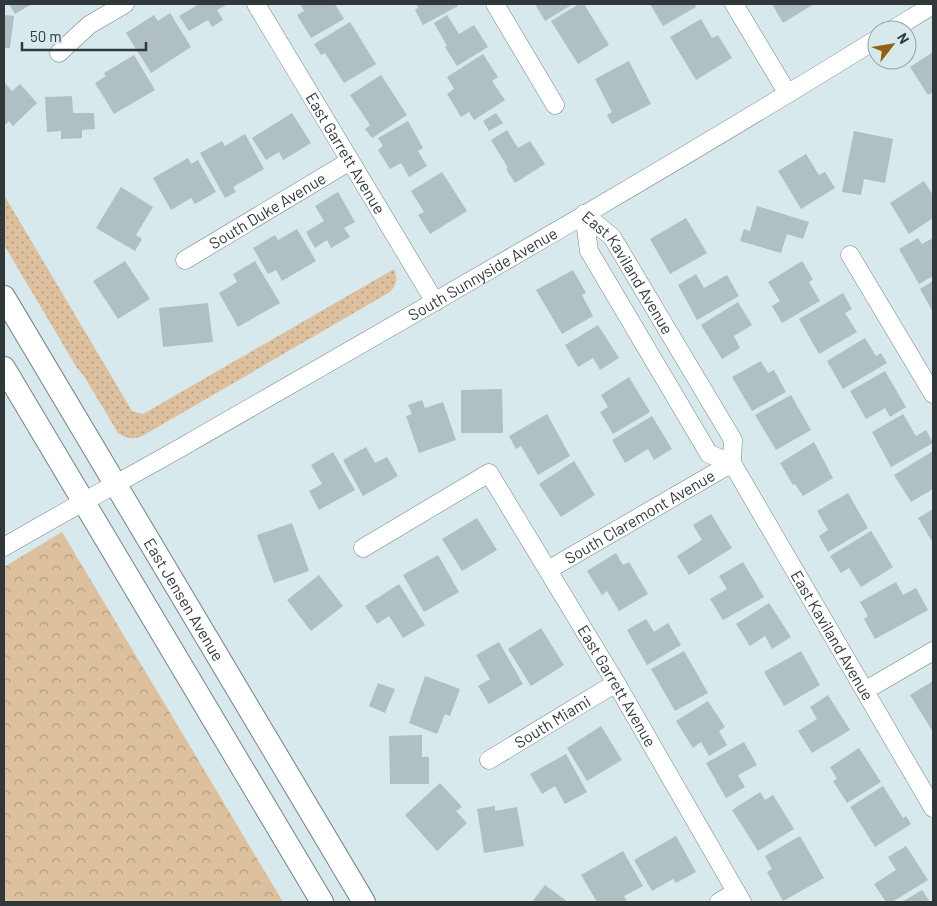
<svg xmlns="http://www.w3.org/2000/svg" width="937" height="906" viewBox="0 0 937 906" font-family="Barlow,sans-serif">
	<defs>
		<pattern id="forest-crowns" width="20" height="18" patternUnits="userSpaceOnUse" patternTransform="scale(1.25)"><rect width="20" height="18" fill="#ddc09e"/><path d="M2 6a3 3 0 1 1 6 0M12 15a3 3 0 1 1 6 0" fill="none" stroke="#b49d82"/></pattern>
		<pattern id="park-dots" width="8" height="8" patternUnits="userSpaceOnUse" patternTransform="scale(1.25)"><rect width="8" height="8" fill="#ddc09e"/><path d="M2 2h.1M6 6h.1" fill="none" stroke="#b49d82" stroke-width="1.8" stroke-linecap="round"/></pattern>
	</defs>
	<rect width="100%" height="100%" fill="#d8e9ee"/>
	<path fill="url(#forest-crowns)" d="M62 532 283 902H4V567Z"/>
	<path fill="url(#park-dots)" d="M4 195 132 411 143 414 394 269C398 279 397 284 390 292L144 435C134 440 127 439 118 433L84 376 77 368 4 245Z"/>
	<g fill="#afbfc4">
		<path d="M9 4H32L15 14Z"/>
		<path d="M199 4H228L217 10 223 20 212 27 208 20 189 31 179 16Z"/>
		<path d="M300 4H335L344 19 311 38 297 15 304 11Z"/>
		<path d="M416 4H457L458 6 423 25 415 10 418 8Z"/>
		<path d="M535 4H573L545 21Z"/>
		<path d="M579 4H584L609 45 578 64 551 21Z"/>
		<path d="M650 4H695L696 7 663 26Z"/>
		<path d="M772 4H814L783 23Z"/>
		<path d="M170 13 191 47 151 73 126 33 154 15 158 21Z"/>
		<path d="M4 15 14 16 10 48H4Z"/>
		<path d="M447 15 459 34 474 25 488 47 457 66 445 47 447 46 434 23Z"/>
		<path d="M701 19 712 38 718 35 732 58 696 80 670 37Z"/>
		<path d="M350 22 376 64 344 83 325 53 321 55 314 44Z"/>
		<path d="M933 52V92L928 95 910 67Z"/>
		<path d="M483 54 498 77 492 81 505 100 474 120 469 112 461 117 447 94 454 89 447 77Z"/>
		<path d="M134 55 155 90 114 114 95 83 106 76 104 73Z"/>
		<path d="M629 61 651 104 612 124 607 115 612 112 595 79Z"/>
		<path d="M381 75 407 115 372 138 365 129 370 125 350 95Z"/>
		<path d="M4 82 12 91 20 84 37 103 13 126 9 121 4 126Z"/>
		<path d="M72 96 73 113H94L95 129 82 130V138L61 139V131L47 132 45 97Z"/>
		<path d="M292 113 311 143 283 160 279 152 266 160 252 138Z"/>
		<path d="M496 113 503 123 489 131 483 121Z"/>
		<path d="M408 121 423 148 418 151 427 166 409 177 401 163 390 169 378 150 383 146 378 138Z"/>
		<path d="M507 130 518 148 530 141 545 164 515 183 506 169 508 168 491 140Z"/>
		<path d="M854 131 893 139 885 183 864 179 861 195 842 192Z"/>
		<path d="M245 134 264 169 233 187 236 192 225 198 200 153 222 141 225 146Z"/>
		<path d="M806 154 819 175 825 172 835 188 801 209 778 171Z"/>
		<path d="M188 158 191 164 198 160 216 192 195 204 191 198 171 210 153 178Z"/>
		<path d="M442 172 467 211 430 234 418 215 424 212 411 191Z"/>
		<path d="M924 181 933 195V218L909 234 890 203Z"/>
		<path d="M121 187 153 207 136 235 142 239 135 251 96 228Z"/>
		<path d="M338 192 355 222 344 228 350 237 331 248 327 240 315 248 306 232 324 221 315 206Z"/>
		<path d="M757 206 809 222 803 239 787 234 781 253 740 241 744 229 750 231Z"/>
		<path d="M686 218 707 253 670 274 650 239Z"/>
		<path d="M297 229 316 261 282 281 276 270 268 274 253 248 275 235 278 240Z"/>
		<path d="M918 238 922 244 933 238V276L919 284 899 249Z"/>
		<path d="M125 261 150 299 118 319 93 281Z"/>
		<path d="M255 261 280 303 238 327 219 293 237 282 233 274Z"/>
		<path d="M802 261 813 279 809 282 820 301 782 323 772 306 780 301 768 282Z"/>
		<path d="M573 270 586 293 582 295 593 316 562 334 536 290Z"/>
		<path d="M696 274 704 288 727 275 739 296 697 320 678 285Z"/>
		<path d="M933 281V312L920 289Z"/>
		<path d="M843 293 852 309 845 313 857 332 819 354 799 319Z"/>
		<path d="M738 302 752 325 734 336 740 348 722 359 701 325Z"/>
		<path d="M208 303 213 342 163 347 159 308Z"/>
		<path d="M598 325 619 358 600 370 593 358 578 367 565 345Z"/>
		<path d="M865 338 876 356 881 353 887 363 843 389 827 361Z"/>
		<path d="M761 361 768 373 774 370 786 392 752 411 732 377Z"/>
		<path d="M885 371 906 407 890 417 885 408 866 419 850 391Z"/>
		<path d="M629 377 650 412 613 434 600 412 608 407 601 395Z"/>
		<path d="M502 389 503 433H461V390Z"/>
		<path d="M791 395 811 430 776 450 755 415Z"/>
		<path d="M422 400 425 408 443 402 456 440 419 453 406 416 412 414 408 405Z"/>
		<path d="M547 414 570 456 538 475 521 446 516 449 509 436Z"/>
		<path d="M903 414 916 436 926 430 933 443 891 467 872 432Z"/>
		<path d="M652 416 672 449 654 460 648 449 625 463 612 440Z"/>
		<path d="M814 442 833 478 803 496 795 484 793 485 780 463Z"/>
		<path d="M366 447 375 463 387 457 398 476 363 496 343 460Z"/>
		<path d="M933 451V489L911 502 894 475Z"/>
		<path d="M333 452 355 490 319 510 309 491 322 484 311 465Z"/>
		<path d="M574 461 595 495 561 517 539 484Z"/>
		<path d="M848 493 868 528 828 552 819 536 828 530 817 511Z"/>
		<path d="M933 509V543L918 518Z"/>
		<path d="M711 514 732 548 689 575 677 556 702 540 693 525Z"/>
		<path d="M477 518 497 550 462 571 442 539Z"/>
		<path d="M292 523 309 571 274 583 257 535Z"/>
		<path d="M871 531 893 567 861 587 849 568 841 573 830 556Z"/>
		<path d="M616 553 623 565 629 562 648 594 619 611 607 591 602 595 587 571Z"/>
		<path d="M438 555 459 592 424 612 403 575Z"/>
		<path d="M743 562 764 597 723 620 710 599 727 589 719 576Z"/>
		<path d="M319 575 343 606 311 631 287 600Z"/>
		<path d="M896 582 903 595 916 588 928 610 875 639 864 619 868 616 860 602Z"/>
		<path d="M399 584 425 625 403 638 389 616 377 624 365 606Z"/>
		<path d="M769 603 791 637 772 649 765 636 750 646 736 624Z"/>
		<path d="M646 619 654 632 668 623 681 645 647 665 627 630Z"/>
		<path d="M541 628 564 665 531 686 508 649Z"/>
		<path d="M499 642 523 684 489 704 478 686 490 679 476 655Z"/>
		<path d="M684 651 708 693 675 711 651 669Z"/>
		<path d="M801 651 820 685 784 706 764 672Z"/>
		<path d="M425 676 460 689 450 716 445 714 437 734 409 723Z"/>
		<path d="M933 681V732L910 695Z"/>
		<path d="M378 683 395 689 385 713 369 706Z"/>
		<path d="M828 695 850 730 812 753 798 731 817 719 810 707Z"/>
		<path d="M708 701 725 727 719 731 727 745 709 756 701 742 693 748 676 721Z"/>
		<path d="M601 726 622 760 587 781 567 748Z"/>
		<path d="M422 735V757H429V784H390L389 736Z"/>
		<path d="M744 742 757 765 738 775 745 787 726 798 706 763Z"/>
		<path d="M859 748 881 782 847 803 833 781 837 779 830 767Z"/>
		<path d="M566 754 587 792 565 804 555 786 542 794 530 774Z"/>
		<path d="M440 783 462 807 456 811 467 823 437 851 405 815Z"/>
		<path d="M883 786 903 818 906 816 911 824 875 847 850 807Z"/>
		<path d="M760 792 765 800 773 795 794 829 758 851 732 810Z"/>
		<path d="M495 806V811L517 807 524 846 484 853 477 809Z"/>
		<path d="M676 836 696 872 676 883 673 879 652 891 634 860Z"/>
		<path d="M800 836 824 878 783 901 767 872 772 869 765 856Z"/>
		<path d="M906 846 928 880 892 902H886L874 884 896 870 888 857Z"/>
		<path d="M623 851 643 886 624 896 627 902H597L581 875Z"/>
		<path d="M545 885 568 902H532Z"/>
		<path d="M922 890 930 902H902Z"/>
	</g>
	<g fill="none" stroke-linecap="round" stroke-linejoin="round">
		<g stroke="#748488" stroke-width="19">
			<g id="minor">
				<path id="s1" d="M256 4 435 302"/>
				<path d="M495 4 555 105"/>
				<path d="M734 4 788 94"/>
				<path d="M892 30 933 5"/>
				<path d="M59 53 89 25 125 4"/>
				<path id="s2" d="M584 214 612 237 733 440 732 463 933 808"/>
				<path d="M584 214 589 251 709 454 732 463"/>
				<path d="M850 255 933 394"/>
				<path id="s3" d="M185 260 350 161"/>
				<path id="s4" d="M4 547C65 511 128 478 189 443 420 310 651 179 877 39"/>
				<path id="s5" d="M363 548 489 473 616 683 742 902"/>
				<path id="s6" d="M548 570 732 463"/>
				<path d="M866 690 933 651"/>
				<path id="s7" d="M489 760 616 683"/>
				<path d="M719 902 736 892"/>
			</g>
		</g>
		<g stroke="#748488" stroke-width="24">
			<g id="major">
				<path id="s8" d="M4 297 364 902"/>
				<path d="M4 368 322 902"/>
			</g>
		</g>
		<use href="#minor" stroke="#fff" stroke-width="18"/>
		<use href="#major" stroke="#fff" stroke-width="22"/>
	</g>
	<g text-anchor="middle" stroke-width="4" stroke-linejoin="round" paint-order="stroke">
		<g font-size="16" fill="#31383a" stroke="#d8e9ee">
			<text dy="6" stroke="none"><textPath href="#s1" startOffset="174">East Garrett Avenue</textPath></text>
			<text dy="6" stroke="none"><textPath href="#s3" startOffset="96">South Duke Avenue</textPath></text>
			<text dy="6" stroke="none"><textPath href="#s4" startOffset="551">South Sunnyside Avenue</textPath></text>
			<text dy="6" stroke="none"><textPath href="#s2" startOffset="74">East Kaviland Avenue</textPath></text>
			<text dy="6" stroke="none"><textPath href="#s6" startOffset="106">South Claremont Avenue</textPath></text>
			<text dy="6" stroke="none"><textPath href="#s8" startOffset="352">East Jensen Avenue</textPath></text>
			<text dy="6" stroke="none"><textPath href="#s2" startOffset="495">East Kaviland Avenue</textPath></text>
			<text dy="6" stroke="none"><textPath href="#s5" startOffset="395">East Garrett Avenue</textPath></text>
			<text dy="6" stroke="none"><textPath href="#s7" startOffset="74">South Miami</textPath></text>
		</g>
	</g>
	<rect width="937" height="906" fill="none" stroke="#31383a" stroke-width="10"/>
	<g transform="translate(892 45) rotate(59)"><circle r="24" fill="#d8e9ee" stroke="#95a2a6"/>
	<path d="M0-4L9 19L0 12L-9 19Z" fill="#946114"/>
	<text y="-8" font-size="14" font-weight="bold" text-anchor="middle" fill="#31383a">N</text>
	</g>
	<path d="M22 42v8h124v-8" fill="none" stroke="#31383a" stroke-width="2.5"/>
	<text x="30" y="42" font-size="15" fill="#31383a" stroke="#d8e9ee" stroke-width="4" paint-order="stroke">50 m</text>
</svg>
